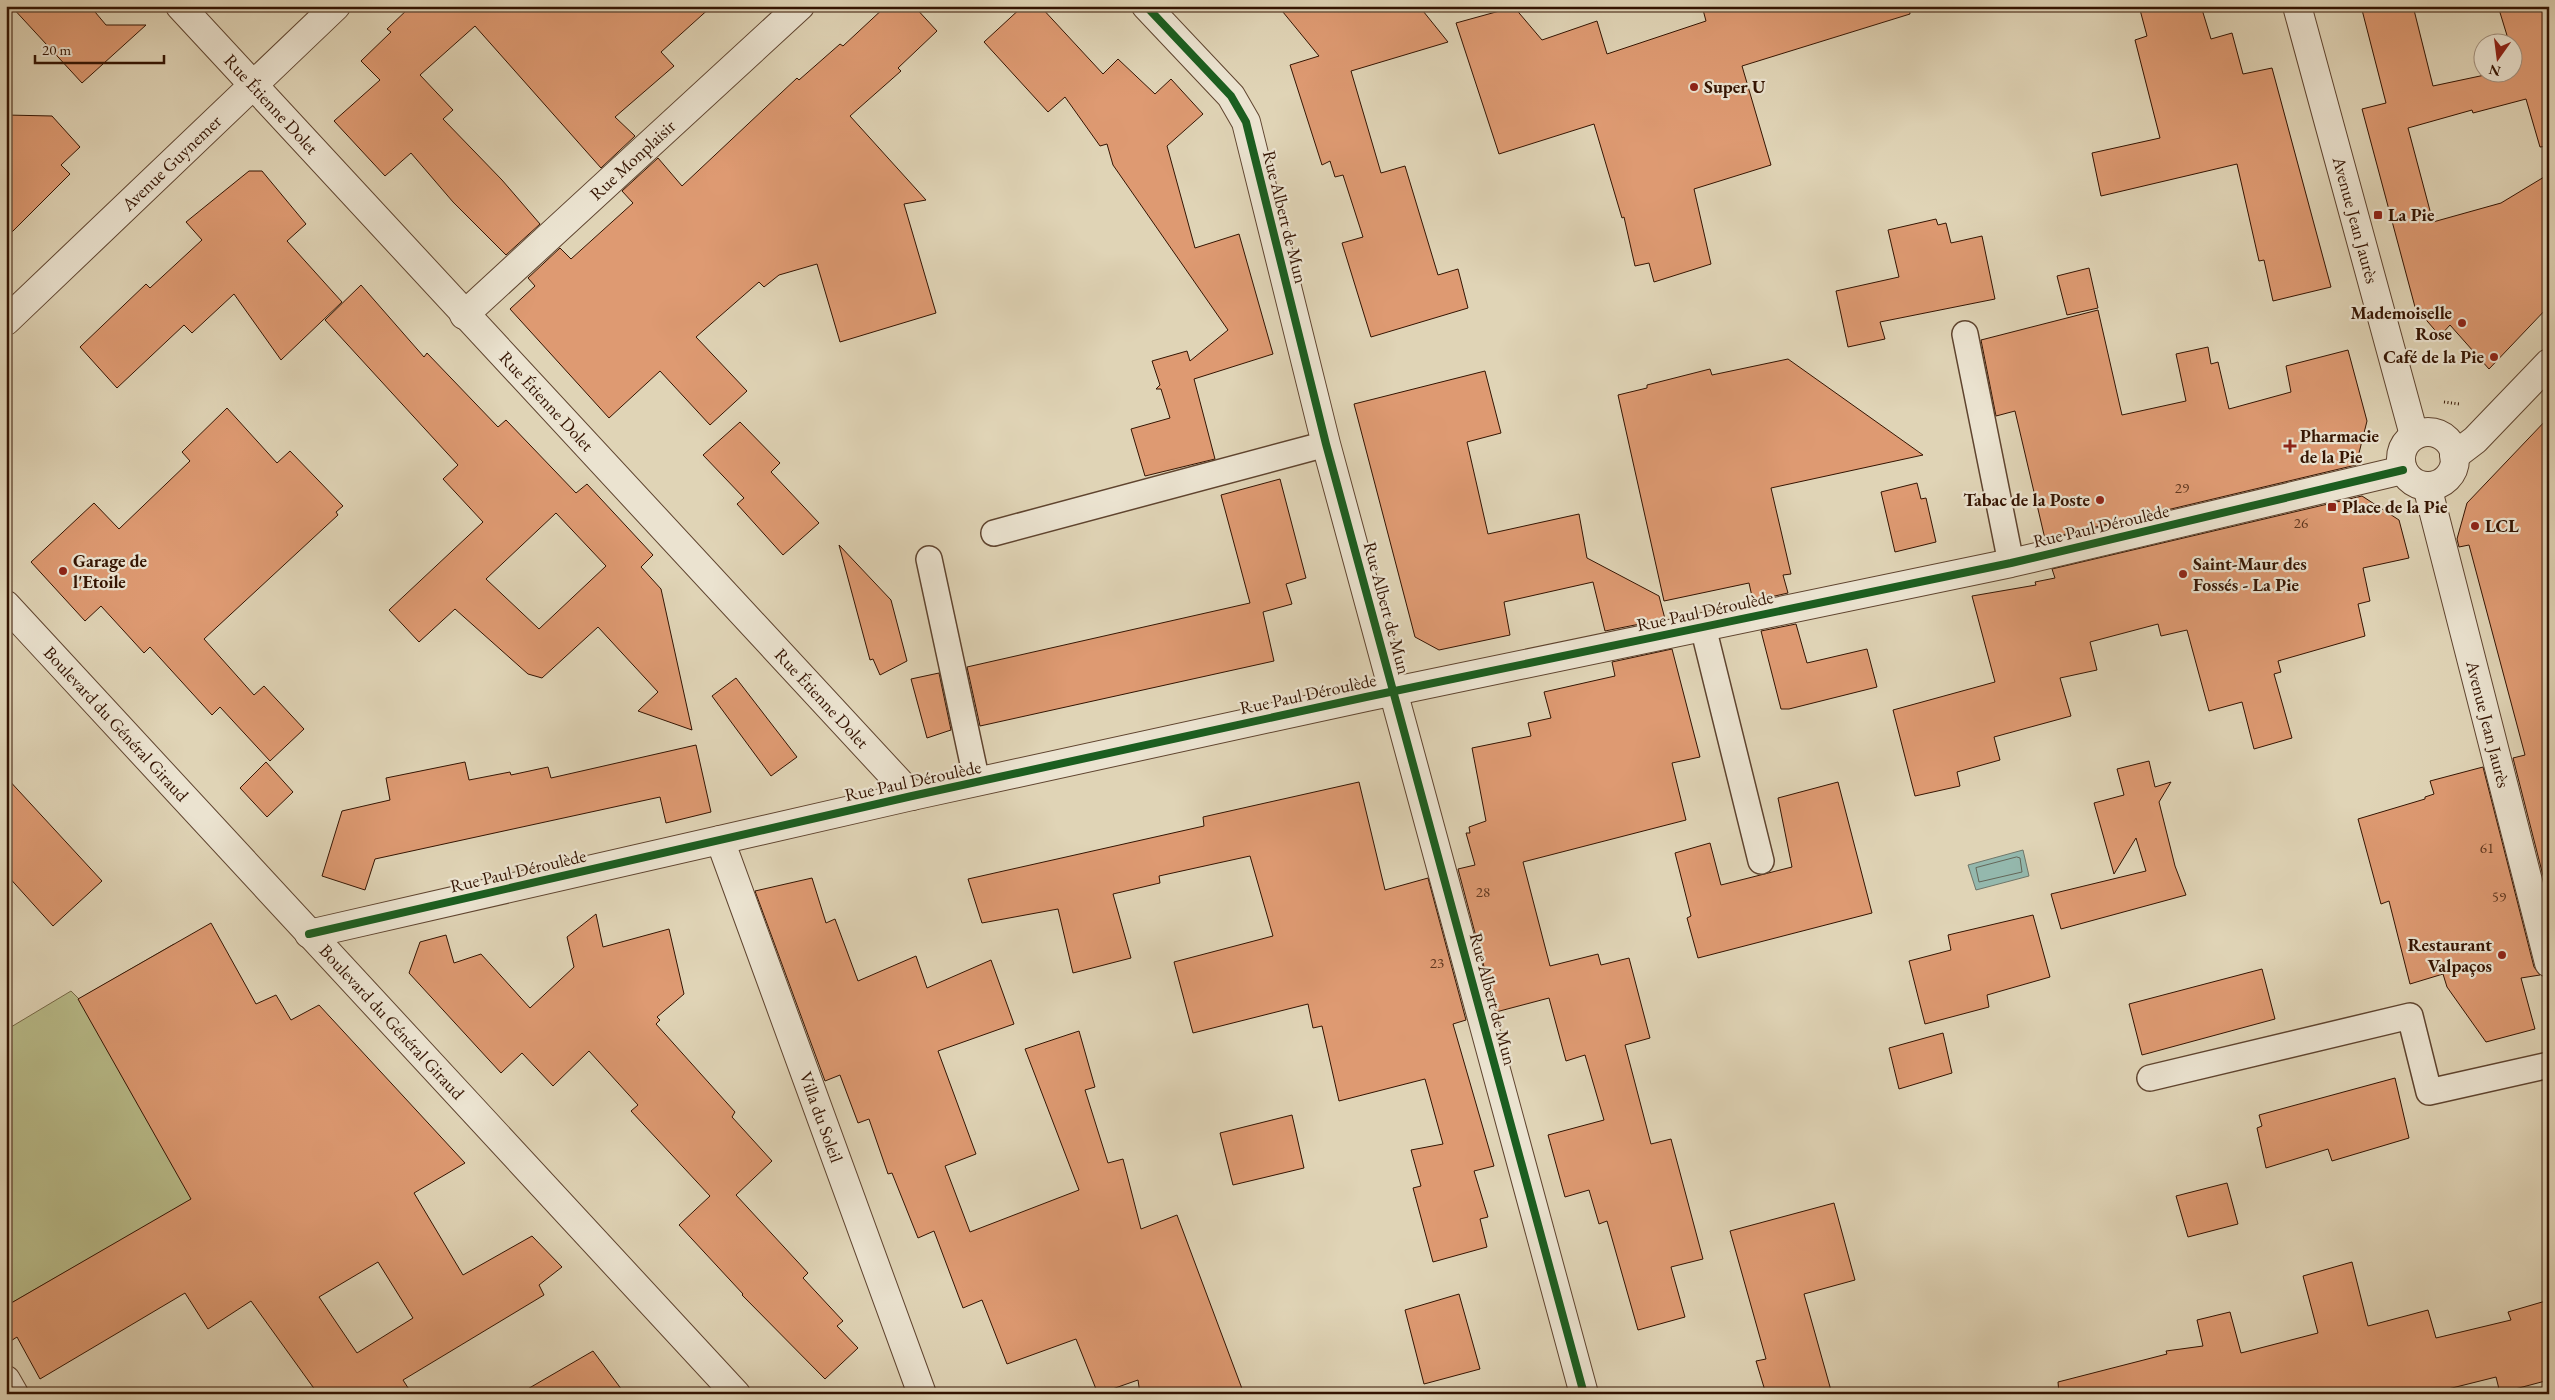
<svg xmlns="http://www.w3.org/2000/svg" width="2555" height="1400" viewBox="0 0 2555 1400" font-family="'EB Garamond',serif">
	<rect width="100%" height="100%" fill="#e0d4b6"/>
	<filter id="stains"><feTurbulence type="fractalNoise" baseFrequency=".004" numOctaves="4"/><feColorMatrix values="0 0 0 0 .2 0 0 0 0 .09 0 0 0 0 .02 0 0 0 .5 -.17"/></filter>
	<radialGradient id="worn" r=".72"><stop offset=".6" stop-color="#630" stop-opacity="0"/><stop offset="1" stop-color="#630" stop-opacity=".3"/></radialGradient>
	<path fill="#b8bb89" stroke="#766846" d="M174 944 287 1145 6 1306V1030L71 991 79 999Z"/>
	<path fill="#94b8ad" stroke="#6e7669" d="M2023 850 2029 876 1976 890 1968 865Z"/>
	<g fill="none" stroke-linecap="round" stroke-linejoin="round">
		<path stroke="#646658" stroke-width="1" d="M2017 857 2020 858 2022 872 1979 882 1976 868Z"/>
	</g>
	<g fill="#de9a72" stroke="#341402" fill-rule="evenodd">
		<path d="M11 6H90L106 25H146L82 83Z"/>
		<path d="M411 6H712L661 52 674 66 615 117 635 136 601 168 475 26 420 75 453 110 443 119 502 180 540 224 506 255 453 202 411 153 385 176 334 121 380 80 361 61 391 32 387 29Z"/>
		<path d="M886 6H914L937 31 898 68 901 71 850 116 926 200 904 204 936 313 840 342 817 264 779 275 764 287 759 282 696 337 747 391 710 425 660 371 609 418 510 309 535 286 528 278 560 248 571 259 633 203 622 191 658 158 682 186 797 78 799 80 840 44 843 46Z"/>
		<path d="M1023 6H1040L1103 74 1118 59 1155 94 1171 79 1203 114 1167 146 1195 248 1239 234 1273 354 1194 379 1215 459 1145 476 1131 429 1170 418 1161 389H1156L1160 385 1152 361 1187 351 1190 361 1228 330 1113 165 1107 144 1100 146 1065 97 1048 112 984 42Z"/>
		<path d="M1278 6H1419L1448 42 1351 71 1381 173 1405 166 1438 275 1458 269 1468 308 1371 337 1342 243 1363 237 1343 175 1335 177 1330 161 1322 165 1290 65 1319 56Z"/>
		<path d="M1702 6H1909L1910 14 1742 66 1771 165 1694 189 1711 264 1654 282 1649 263 1635 266 1624 217 1622 218 1594 124 1499 154 1456 23 1514 7 1542 40 1597 21 1607 54 1706 21Z"/>
		<path d="M2139 6H2201L2211 39 2232 33 2243 74 2272 68 2331 287 2273 301 2264 260 2259 261 2237 164 2101 196 2092 153 2160 138 2135 40 2147 36Z"/>
		<path d="M2361 6H2413L2433 86 2499 72H2512V70L2517 69 2512 55V42H2509L2498 6H2549V146L2540 147 2526 99 2473 113 2472 110 2408 128 2433 222 2501 203 2549 174V306L2489 369 2450 325 2440 336 2415 307 2362 109 2386 103Z"/>
		<path d="M6 115 52 116 80 147 61 165 70 174 6 238Z"/>
		<path d="M249 171H262L306 224 287 241 342 302 281 360 234 294 192 333 184 325 117 388 80 347 146 284 150 288 202 240 186 222Z"/>
		<path d="M1936 219 1938 225 1946 223 1951 243 1982 236 1995 299 1880 322 1885 339 1848 347 1836 291 1899 277 1888 230Z"/>
		<path d="M2089 268 2098 308 2067 315 2057 276Z"/>
		<path d="M361 285 424 357 427 353 498 427 506 420 576 493 587 484 653 555 641 567 661 589 692 730 638 711 658 692 598 627 542 678 528 674 455 609 419 642 389 610 483 522 443 479 458 465 325 320ZM556 513 606 566 539 629 486 579Z"/>
		<path d="M2098 310 2122 415 2186 401 2176 354 2208 347 2211 364 2218 362 2229 409 2291 392 2286 366 2348 350 2367 421 2356 465 2045 539 2015 411 1996 416 1981 340Z"/>
		<path d="M1788 359 1923 455 1771 488 1791 574 1783 575 1788 593 1753 601 1749 583 1664 601 1618 395 1647 388V385L1710 369 1712 375Z"/>
		<path d="M1485 371 1501 433 1467 442 1488 534 1579 514 1587 558 1659 596 1665 619 1605 631 1593 582 1504 602 1510 635 1439 650 1415 637 1354 404Z"/>
		<path d="M227 408 277 463 290 451 343 506 336 512 338 515 204 639 254 695 264 686 304 729 270 761 220 707 212 715 150 647 144 653 101 606 85 621 31 562 94 503 119 529 190 461 182 452Z"/>
		<path d="M2549 417V899L2513 758 2525 755 2469 545 2459 547 2457 539 2467 503Z"/>
		<path d="M740 422 780 463 771 472 819 523 783 555 737 504 744 498 703 455Z"/>
		<path d="M1280 479 1306 578 1286 584 1292 604 1263 612 1274 661 980 726 967 667 1250 603 1221 495Z"/>
		<path d="M1917 483 1921 499 1926 498 1936 542 1895 552 1881 492Z"/>
		<path d="M2362 496 2399 520 2409 558 2363 568 2370 601 2358 604 2365 636 2278 661 2281 672 2274 674 2292 738 2254 749 2242 702 2209 711 2187 630 2161 636 2158 624 2090 642 2097 670 2060 678 2071 716 1994 737 2000 760 1957 772 1960 786 1915 796 1893 710 1995 682 1972 596 2036 585 2035 582 2055 578 2052 569Z"/>
		<path d="M839 545 891 600 907 661 880 675 873 659 870 660Z"/>
		<path d="M1796 624 1807 663 1867 649 1877 687 1789 709H1781L1761 631Z"/>
		<path d="M1672 649 1700 757 1672 763 1686 820 1523 862 1550 966 1598 954 1601 965 1629 958 1650 1038 1625 1045 1651 1144 1671 1139 1703 1259 1671 1267 1685 1317 1638 1330 1607 1221 1599 1224 1589 1190 1565 1197 1548 1135 1604 1120 1585 1055 1566 1061 1549 998 1496 1012 1458 869 1475 865 1466 833H1470L1469 827 1486 821 1472 748 1531 736 1528 723 1551 718 1544 692 1615 676 1612 662Z"/>
		<path d="M939 673 951 730 927 738 911 679Z"/>
		<path d="M736 678 797 757 771 776 712 696Z"/>
		<path d="M696 745 711 812 666 823 660 797 375 859 365 890 322 876 342 811 390 800 386 778 465 762 469 780 510 772 511 775 548 767 551 778Z"/>
		<path d="M2149 761 2155 787 2171 782 2159 802 2175 866 2186 895 2061 929 2051 894 2146 871 2136 838 2114 874 2094 803 2124 795 2117 769Z"/>
		<path d="M266 762 293 792 267 817 240 788Z"/>
		<path d="M2483 767 2534 967 2540 975 2521 978 2535 1029 2486 1042 2447 987 2443 974 2410 984 2389 901 2381 904 2358 819 2425 799V797L2434 794 2430 781Z"/>
		<path d="M6 777 102 881 53 926 6 874Z"/>
		<path d="M1359 782 1385 890 1428 878 1466 1020 1453 1024 1494 1166 1474 1171 1488 1217 1480 1219 1487 1247 1433 1262 1413 1188 1421 1186 1411 1150 1443 1144 1425 1079 1339 1101 1322 1026 1313 1028 1308 1004 1193 1033 1174 962 1273 936 1250 856 1159 876 1160 883 1113 894 1131 958 1073 973 1058 909 982 923 968 879 1204 826 1203 817Z"/>
		<path d="M1838 782 1872 913 1698 958 1687 918 1691 916 1675 853 1710 843 1721 885 1792 867 1778 798Z"/>
		<path d="M812 878 826 923 835 919 858 981 916 956 927 988 991 960 1014 1024 938 1051 976 1154 945 1166 970 1232 1079 1190 1025 1049 1079 1031 1095 1087 1085 1090 1108 1163 1123 1159 1141 1229 1177 1215 1244 1394H1140L1138 1380 1098 1394 1076 1339 1007 1364 982 1300 963 1308 934 1231 918 1238 892 1173 888 1174 869 1119 858 1123 840 1075 825 1081 755 891Z"/>
		<path d="M596 914 603 947 669 929 684 994 657 1017 660 1020 656 1024 735 1112 732 1117 772 1161 736 1195 808 1273 803 1278 843 1321 837 1326 858 1348 825 1379 742 1295 743 1294 679 1225 710 1196 631 1111 638 1105 589 1051 553 1086 522 1053 501 1073 409 973 420 942 446 935 454 963 481 954 530 1008 574 967 567 937Z"/>
		<path d="M2033 915 2050 977 1987 995 1989 1007 1925 1024 1909 961 1951 950 1948 935Z"/>
		<path d="M211 923 256 1004 276 995 291 1020 319 1005 465 1163 414 1193 463 1275 532 1236 562 1267 539 1285 544 1295 403 1380 412 1394H318L251 1301 208 1329 185 1293 40 1379 17 1337 6 1344V1306L191 1199 78 999ZM378 1262 413 1318 357 1353 319 1297Z"/>
		<path d="M2262 969 2275 1019 2142 1055 2129 1004Z"/>
		<path d="M1943 1033 1952 1073 1899 1089 1889 1048Z"/>
		<path d="M2395 1078 2409 1138 2332 1161 2328 1149 2266 1168 2257 1128 2262 1126 2259 1115Z"/>
		<path d="M1292 1115 1304 1168 1233 1185 1220 1133Z"/>
		<path d="M2227 1183 2238 1224 2188 1237 2176 1196Z"/>
		<path d="M1834 1203 1855 1280 1804 1294 1832 1394H1766L1756 1361 1766 1359 1730 1231Z"/>
		<path d="M2352 1262 2368 1326 2428 1310 2436 1338 2511 1320 2508 1312 2549 1300V1380L2500 1393 2496 1377 2428 1394H2059L2058 1382 2167 1354 2166 1351 2203 1346 2197 1320 2230 1312 2241 1353 2318 1333 2303 1276Z"/>
		<path d="M1459 1294 1480 1369 1424 1384 1405 1310Z"/>
		<path d="M593 1351 625 1394H519Z"/>
	</g>
	<g fill="none" stroke-linecap="round" stroke-linejoin="round">
		<g stroke="#5f442f" stroke-width="28">
			<g id="lane">
				<path d="M1965 334 2011 563"/>
				<path d="M994 533 1326 444"/>
				<path d="M929 559 977 782"/>
				<path d="M1703 627 1761 861"/>
				<path d="M2150 1078 2410 1016 2429 1092 2549 1065"/>
			</g>
		</g>
		<g stroke="#5f442f" stroke-width="30">
			<g id="street">
				<path id="s1" d="M180 6 912 796"/>
				<path d="M1146 6 1231 96 1246 122 1326 444 1584 1394"/>
				<path id="s2" d="M2297 6 2414 435"/>
				<path id="s3" d="M464 315 800 6"/>
				<path id="s4" d="M6 321 336 6"/>
				<circle cx="2428" cy="459" r="27"/>
				<path d="M2454 456 2475 440 2549 363"/>
				<path id="s5" d="M2427 486 2549 963"/>
				<path id="s6" d="M6 605 736 1394"/>
				<path id="s7" d="M720 840 922 1394"/>
				<path d="M309 934 912 796 1366 697 2011 563 2403 470"/>
				<path d="M6 1380 14 1394"/>
			</g>
		</g>
		<path stroke="#341402" stroke-width="3" stroke-dasharray="1 2.5" stroke-linecap="butt" d="M2444 402 2459 404"/>
		<use href="#lane" stroke="#ebe3d0" stroke-width="25"/>
		<use href="#street" stroke="#ebe3d0" stroke-width="28"/>
		<g stroke="#ebe3d0" stroke-width="11">
			<g id="cycleway">
				<path d="M1146 6 1231 96 1246 122 1326 444 1584 1394"/>
				<path d="M309 934 912 796 1366 697 2011 563 2403 470"/>
			</g>
		</g>
		<use href="#cycleway" stroke="#1b5e20" stroke-width="8"/>
	</g>
	<g fill="#8f2418" stroke="#ebe3d0" stroke-width="2">
		<circle cx="1694" cy="87" r="5"/>
		<rect x="2373" y="210" width="10" height="10" rx="2.5"/>
		<circle cx="2462" cy="323" r="5"/>
		<circle cx="2494" cy="357" r="5"/>
		<path d="M2287.5 438.5h5v5h5v5h-5v5h-5v-5h-5v-5h5z"/>
		<circle cx="2100" cy="500" r="5"/>
		<rect x="2327" y="502" width="10" height="10" rx="2.5"/>
		<circle cx="2475" cy="526" r="5"/>
		<circle cx="63" cy="571" r="5"/>
		<circle cx="2183" cy="574" r="5"/>
		<circle cx="2502" cy="955" r="5"/>
	</g>
	<g text-anchor="middle" stroke-width="4.5" stroke-linejoin="round" paint-order="stroke">
		<g font-size="15" fill="#5e361e">
			<text x="2182" y="493">29</text>
			<text x="2301" y="528">26</text>
			<text x="2487" y="853">61</text>
			<text x="1483" y="897">28</text>
			<text x="2499" y="902">59</text>
			<text x="1437" y="968">23</text>
		</g>
		<g font-size="18" font-weight="bold" fill="#341402" stroke="#ebe3d0" text-anchor="start">
			<text x="1704" y="93">Super U</text>
			<text x="2388" y="221">La Pie</text>
			<text x="2452" y="319" text-anchor="end">Mademoiselle<tspan x="2452" dy="21">Rose</tspan></text>
			<text x="2484" y="363" text-anchor="end">Café de la Pie</text>
			<text x="2300" y="442">Pharmacie<tspan x="2300" dy="21">de la Pie</tspan></text>
			<text x="2090" y="506" text-anchor="end">Tabac de la Poste</text>
			<text x="2342" y="513">Place de la Pie</text>
			<text x="2485" y="532">LCL</text>
			<text x="73" y="567">Garage de<tspan x="73" dy="21">l'Etoile</tspan></text>
			<text x="2193" y="570">Saint-Maur des<tspan x="2193" dy="21">Fossés - La Pie</tspan></text>
			<text x="2492" y="951" text-anchor="end">Restaurant<tspan x="2492" dy="21">Valpaços</tspan></text>
		</g>
		<g font-size="18" fill="#341402" stroke="#ebe3d0">
			<text dy="6" stroke="none"><textPath href="#s1" startOffset="134">Rue Étienne Dolet</textPath></text>
			<text dy="6" stroke="none"><textPath href="#s3" startOffset="229">Rue Monplaisir</textPath></text>
			<text dy="6" stroke="none"><textPath href="#s4" startOffset="229">Avenue Guynemer</textPath></text>
			<text transform="translate(1285 217) rotate(76)" y="6">Rue Albert de Mun</text>
			<text dy="6" stroke="none"><textPath href="#s2" startOffset="222">Avenue Jean Jaurès</textPath></text>
			<text dy="6" stroke="none"><textPath href="#s1" startOffset="539">Rue Étienne Dolet</textPath></text>
			<text transform="translate(2101 526) rotate(-13)" y="6">Rue Paul Déroulède</text>
			<text transform="translate(1387 608) rotate(75)" y="6">Rue Albert de Mun</text>
			<text transform="translate(1705 611) rotate(-12)" y="6">Rue Paul Déroulède</text>
			<text transform="translate(1308 694) rotate(-12)" y="6">Rue Paul Déroulède</text>
			<text dy="6" stroke="none"><textPath href="#s1" startOffset="944">Rue Étienne Dolet</textPath></text>
			<text dy="6" stroke="none"><textPath href="#s6" startOffset="162">Boulevard du Général Giraud</textPath></text>
			<text dy="6" stroke="none"><textPath href="#s5" startOffset="246">Avenue Jean Jaurès</textPath></text>
			<text transform="translate(913 781) rotate(-12)" y="6">Rue Paul Déroulède</text>
			<text transform="translate(518 871) rotate(-13)" y="6">Rue Paul Déroulède</text>
			<text transform="translate(1493 999) rotate(75)" y="6">Rue Albert de Mun</text>
			<text dy="6" stroke="none"><textPath href="#s6" startOffset="568">Boulevard du Général Giraud</textPath></text>
			<text dy="6" stroke="none"><textPath href="#s7" startOffset="295">Villa du Soleil</textPath></text>
		</g>
	</g>
	<rect width="2555" height="1400" fill="none" stroke="#e0d4b6" stroke-width="25"/>
	<rect x="8" y="8" width="2540" height="1385" fill="none" stroke="#341402" stroke-width="2.5"/>
	<rect x="12" y="12" width="2530" height="1375" fill="none" stroke="#341402"/>
	<g transform="translate(2498 58) rotate(194)"><circle r="24" fill="#ebe3d0" stroke="#a2907e"/>
	<path d="M0-4L9 19L0 12L-9 19Z" fill="#8f2418"/>
	<text y="-8" font-size="14" font-weight="bold" text-anchor="middle" fill="#341402">N</text>
	</g>
	<path d="M35 55v8h129v-8" fill="none" stroke="#341402" stroke-width="2.5"/>
	<text x="42" y="55" font-size="15" fill="#341402" stroke="#ebe3d0" stroke-width="4" paint-order="stroke">20 m</text>
	<rect width="100%" height="100%" filter="url(#stains)"/>
	<rect width="100%" height="100%" fill="url(#worn)"/>
</svg>
